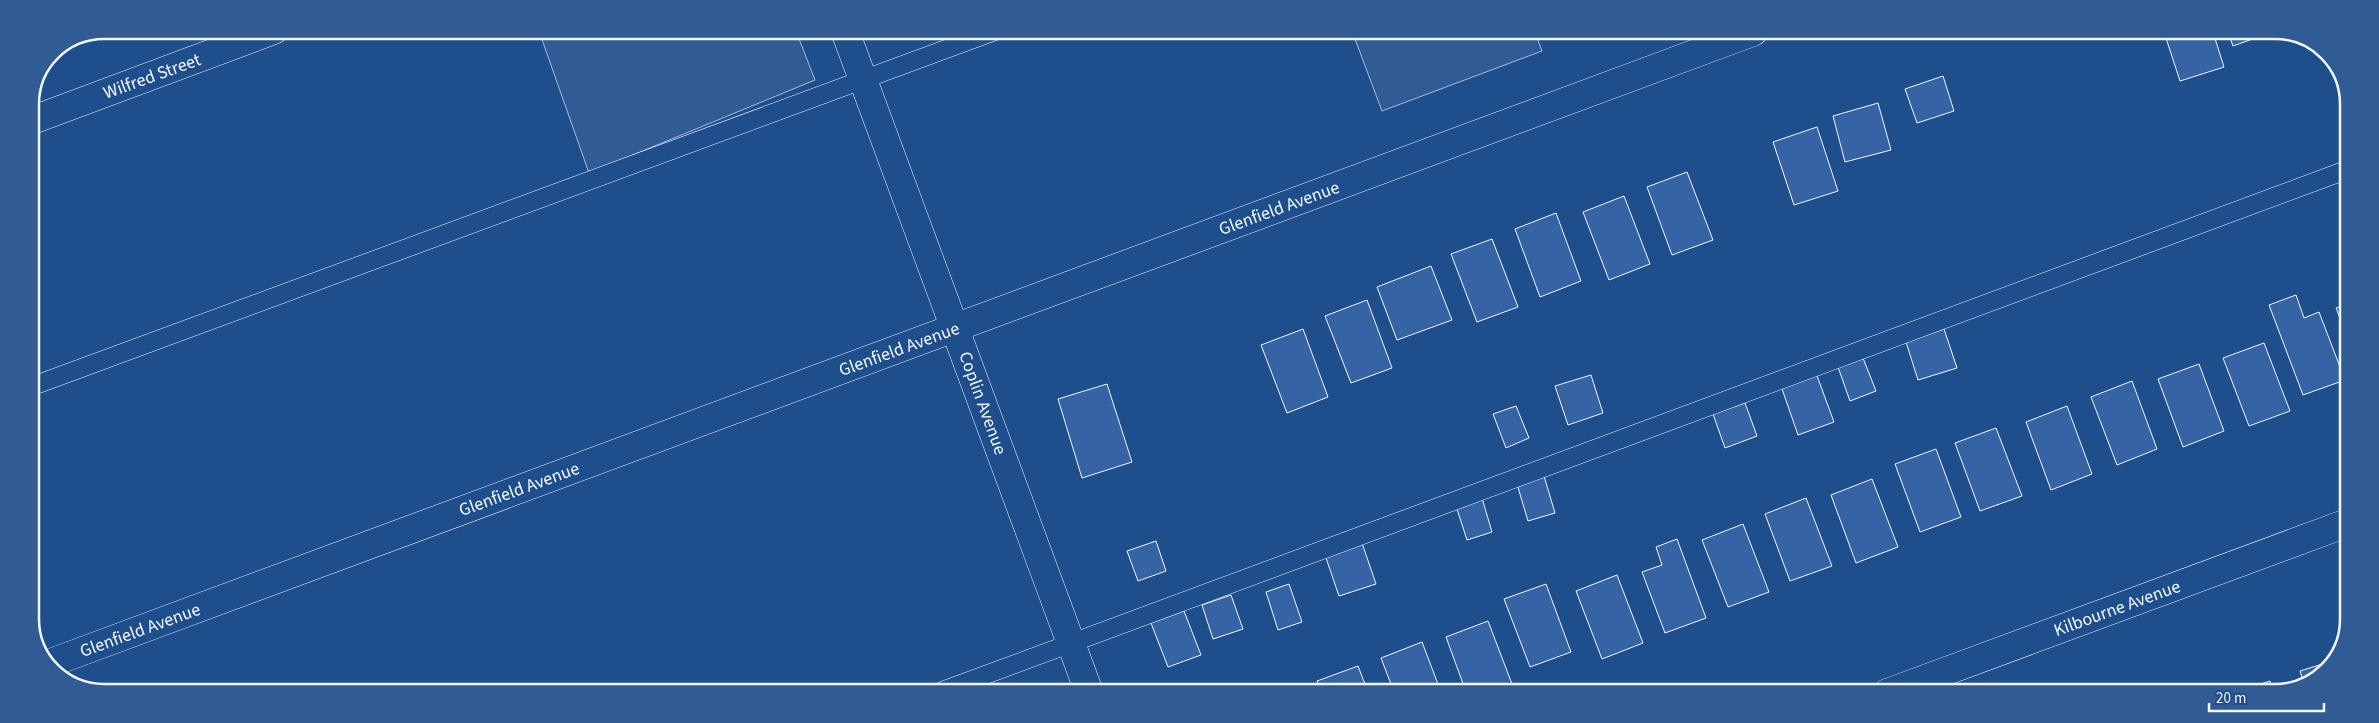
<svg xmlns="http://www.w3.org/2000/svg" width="2379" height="723" viewBox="0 0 2379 723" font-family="'Source Sans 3',sans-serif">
	<rect width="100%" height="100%" fill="#1f4e8c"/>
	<g fill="#305b95" stroke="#a8bbd7">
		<path d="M539 31H796L815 80 589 173Z"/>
		<path d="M1352 31 1535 32 1542 51 1382 111Z"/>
	</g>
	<g fill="#3563a3" stroke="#f2f6ff">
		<path d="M2164 32H2213L2224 67 2180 81Z"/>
		<path d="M2228 32 2269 33 2233 46Z"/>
		<path d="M1943 76 1954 111 1917 123 1905 89Z"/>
		<path d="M1878 103 1891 150 1845 162 1833 116Z"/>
		<path d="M1817 127 1838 191 1794 205 1773 142Z"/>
		<path d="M1687 172 1713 240 1672 255 1647 187Z"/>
		<path d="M1624 196 1650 264 1609 280 1583 212Z"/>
		<path d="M1556 213 1581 281 1540 297 1515 229Z"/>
		<path d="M1492 239 1518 307 1477 322 1451 254Z"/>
		<path d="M1431 266 1452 320 1397 340 1377 287Z"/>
		<path d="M2296 295 2304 318 2319 312 2345 380 2303 395 2269 305Z"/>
		<path d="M1367 300 1392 368 1351 383 1325 316Z"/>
		<path d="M2348 304V339L2336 308Z"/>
		<path d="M1303 329 1328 397 1287 413 1261 345Z"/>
		<path d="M1944 329 1957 368 1918 380 1906 342Z"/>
		<path d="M2264 343 2290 411 2249 426 2223 358Z"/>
		<path d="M1863 358 1876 391 1850 401 1838 367Z"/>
		<path d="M2199 364 2224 431 2183 447 2158 379Z"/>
		<path d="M1816 373 1834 422 1798 435 1781 386Z"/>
		<path d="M1591 375 1603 413 1568 425 1555 386Z"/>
		<path d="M2132 381 2157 449 2117 465 2091 397Z"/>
		<path d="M1107 384 1132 462 1082 478 1058 399Z"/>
		<path d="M1745 403 1757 436 1725 448 1713 414Z"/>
		<path d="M1516 406 1529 438 1506 448 1493 414Z"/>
		<path d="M2067 406 2092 474 2051 490 2026 422Z"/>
		<path d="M1996 428 2022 496 1980 511 1955 443Z"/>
		<path d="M1936 449 1961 517 1920 532 1895 464Z"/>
		<path d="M1544 476 1555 513 1528 521 1517 484Z"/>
		<path d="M1872 479 1898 547 1856 563 1831 495Z"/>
		<path d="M1482 498 1492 532 1467 540 1456 506Z"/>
		<path d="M1806 498 1832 566 1790 581 1765 514Z"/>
		<path d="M1743 524 1769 592 1728 607 1702 540Z"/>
		<path d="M1677 539 1706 618 1665 633 1642 572 1662 565 1656 547Z"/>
		<path d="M1156 541 1166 571 1138 581 1127 551Z"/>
		<path d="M1362 543 1376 584 1339 596 1325 555Z"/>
		<path d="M1617 575 1643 643 1602 659 1576 591Z"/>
		<path d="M1289 584 1302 622 1278 630 1266 592Z"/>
		<path d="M1546 584 1571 652 1530 667 1504 599Z"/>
		<path d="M1231 595 1243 629 1213 639 1202 605Z"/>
		<path d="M1184 611 1201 655 1168 667 1151 623Z"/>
		<path d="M1488 621 1512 684 1498 689 1499 692H1466L1446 637Z"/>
		<path d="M1422 642 1441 692H1394L1381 658Z"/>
		<path d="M2332 661 2321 678 2304 683 2300 671Z"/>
		<path d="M1358 666 1368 692H1321L1317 681Z"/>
		<path d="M2270 681 2274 693H2232Z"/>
	</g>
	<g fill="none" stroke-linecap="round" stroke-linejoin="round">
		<g stroke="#f2f6ff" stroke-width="19">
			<g id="service">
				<path d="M30 387 995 31"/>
				<path d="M942 691 2349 169"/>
			</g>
		</g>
		<g stroke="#f2f6ff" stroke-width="29">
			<g id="minor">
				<path d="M845 31 1089 692"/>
				<path d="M30 121 274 30"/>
				<path d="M45 665 1753 32"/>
				<path d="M1887 693 2347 523"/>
			</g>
		</g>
		<use href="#service" stroke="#1f4e8c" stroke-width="18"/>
		<use href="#minor" stroke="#1f4e8c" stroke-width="28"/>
	</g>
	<g text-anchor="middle" stroke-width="4" stroke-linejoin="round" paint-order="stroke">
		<g font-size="18" fill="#f2f6ff" stroke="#1f4e8c">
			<text transform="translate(152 76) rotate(-20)" y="6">Wilfred Street</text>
			<text transform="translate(1279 208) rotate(-20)" y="6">Glenfield Avenue</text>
			<text transform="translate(899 349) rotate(-20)" y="6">Glenfield Avenue</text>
			<text transform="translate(983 403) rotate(70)" y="6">Coplin Avenue</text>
			<text transform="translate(519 489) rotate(-20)" y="6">Glenfield Avenue</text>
			<text transform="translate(2117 608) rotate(-20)" y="6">Kilbourne Avenue</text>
			<text transform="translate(140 630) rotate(-20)" y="6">Glenfield Avenue</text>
		</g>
	</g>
	<path d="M0 0H2379V723H0ZM104 39H2275A65 65 0 0 1 2340 104V619A65 65 0 0 1 2275 684H104A65 65 0 0 1 39 619V104A65 65 0 0 1 104 39Z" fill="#305b95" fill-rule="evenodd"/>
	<path fill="none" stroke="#f2f6ff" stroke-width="2.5" d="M104 39H2275A65 65 0 0 1 2340 104V619A65 65 0 0 1 2275 684H104A65 65 0 0 1 39 619V104A65 65 0 0 1 104 39Z"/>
	<path d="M2209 703v8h115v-8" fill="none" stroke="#f2f6ff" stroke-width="2.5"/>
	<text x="2216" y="703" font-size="15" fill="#f2f6ff" stroke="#1f4e8c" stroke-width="4" paint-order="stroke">20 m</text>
</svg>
